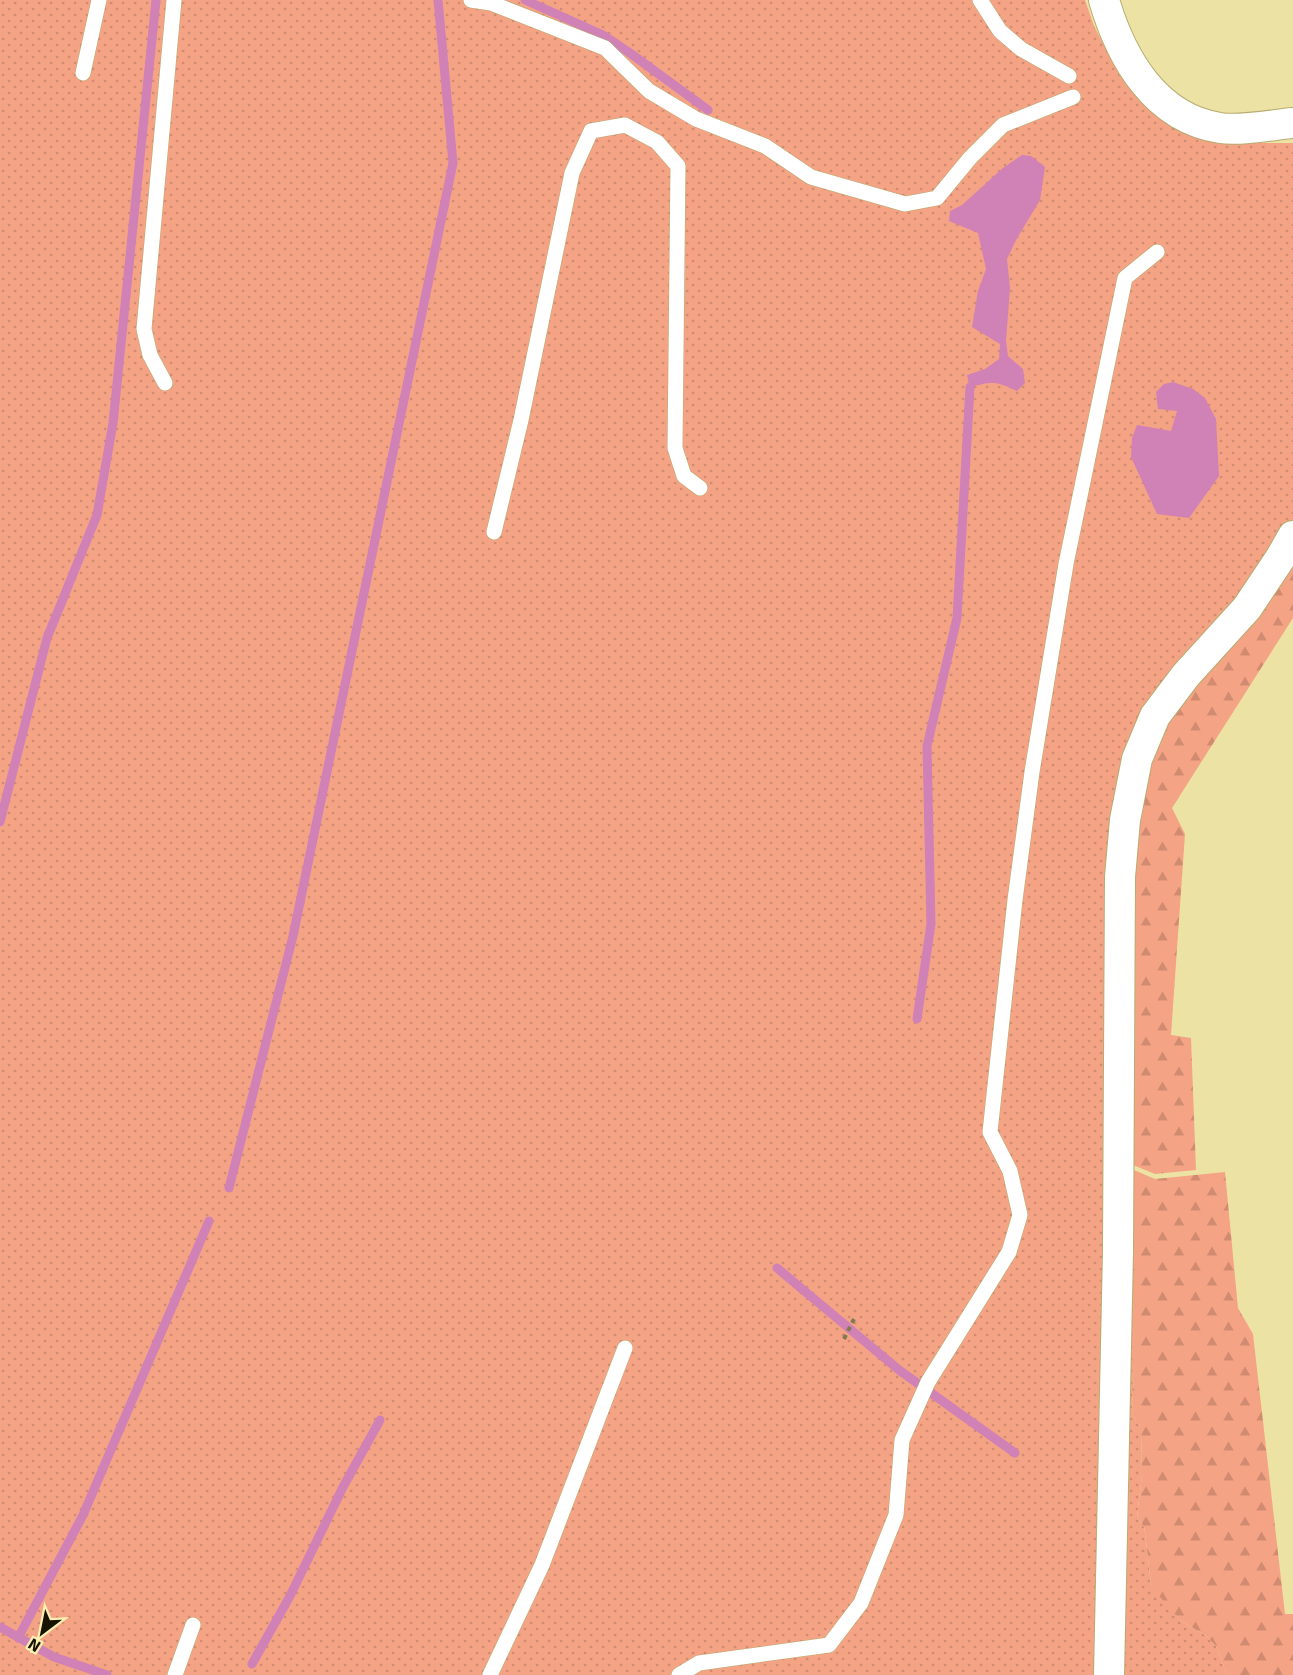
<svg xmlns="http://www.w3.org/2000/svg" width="1293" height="1675" viewBox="0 0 1293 1675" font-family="Signika,sans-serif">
	<defs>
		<pattern id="grass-dots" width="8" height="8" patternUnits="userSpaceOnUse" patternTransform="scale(1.5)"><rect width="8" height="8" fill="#f5a385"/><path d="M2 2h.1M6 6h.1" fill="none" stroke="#d18b71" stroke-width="1.8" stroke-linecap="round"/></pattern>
		<pattern id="forest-firs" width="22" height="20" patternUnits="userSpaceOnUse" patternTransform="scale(1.5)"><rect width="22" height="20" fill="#f5a385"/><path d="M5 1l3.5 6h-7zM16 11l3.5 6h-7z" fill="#d18b71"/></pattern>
	</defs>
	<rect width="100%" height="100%" fill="#ece2a3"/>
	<g fill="url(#grass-dots)">
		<path d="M0 0H1085L1094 26 1120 76 1133 91 1188 134 1206 140 1227 143H1293V520L1286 533 1148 712 1099 1675H0Z"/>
		<path d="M1130 1289 1137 1302 1132 1414 1141 1428 1142 1475 1137 1517 1144 1527 1145 1533 1151 1584 1181 1621 1205 1635 1216 1646 1227 1675H1117Z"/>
	</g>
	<g fill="url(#forest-firs)">
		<path d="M1293 554V618L1172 808 1185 834 1171 1035 1191 1038 1196 1170 1155 1174 1128 1163 1131 855 1155 739Z"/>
		<path d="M1127 1167 1155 1179 1225 1172 1238 1308 1253 1334 1285 1614H1293V1675H1227L1216 1646 1205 1635 1181 1621 1159 1596 1151 1584 1145 1533 1144 1527 1137 1517 1142 1475 1141 1429 1132 1414 1136 1302 1130 1289Z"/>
	</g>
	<g fill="#d081b6">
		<path d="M1022 155 1031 156 1045 167 1040 200 1016 240 1007 259 1010 288 1006 341 1008 356 1023 369 1025 383 1017 391C996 381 993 381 970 387L967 375 985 369 999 359 1000 344 972 327 978 291 986 269 978 233 949 221 950 211 962 205 1003 168Z"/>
		<path d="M1173 382 1193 389 1205 398 1216 419 1219 476 1189 518 1157 514 1131 457 1132 438 1137 425 1171 431 1177 411 1158 409 1156 392 1164 384Z"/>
	</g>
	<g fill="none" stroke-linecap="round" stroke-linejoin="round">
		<g stroke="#d081b6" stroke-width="9">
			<path d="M525 0 603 35 630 53 708 110"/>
			<path d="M0 822 47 638 97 515 113 423 156 0"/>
			<path d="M917 1019 931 924 927 746 957 618 970 387"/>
			<path d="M229 1188 293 936 453 163 438 0"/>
			<path d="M777 1268 899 1370 1015 1453"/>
			<path d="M0 1627 54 1657 107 1675"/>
			<path d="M18 1638 83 1515 209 1221"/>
			<path d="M252 1664 290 1596 343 1487 380 1420"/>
		</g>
		<g stroke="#b7ad71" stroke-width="16">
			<g id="service">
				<path d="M471 0 491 3 605 48 649 91 696 119 765 146 811 177 905 204 937 198 970 158 1003 125 1073 97"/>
				<path d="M980 0 1000 31 1021 49 1069 76"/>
				<path d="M83 73 99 0"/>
				<path d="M165 383 150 355 144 329 174 0"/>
				<path d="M494 532 521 420 572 173 591 131 625 125 657 142 678 166 675 448 684 476 700 488"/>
				<path d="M175 1675 193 1625"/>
				<path d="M490 1675 542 1565 625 1348"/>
				<path d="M679 1675 699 1663 829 1645 861 1603 896 1515 902 1440 928 1382 1009 1252 1020 1215 1010 1171 990 1132 1015 900 1032 772 1066 564 1125 278 1157 252"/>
			</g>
		</g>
		<g stroke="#b7ad71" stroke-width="32">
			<g id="minor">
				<path d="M1104 0C1121 58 1155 118 1220 128 1240 131 1272 125 1293 123"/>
				<path d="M1109 1675 1118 1251 1120 877 1125 820 1137 759 1155 716 1186 675 1247 608 1281 557 1293 536"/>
			</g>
		</g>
		<path stroke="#817a51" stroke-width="4" stroke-dasharray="4.5 4.5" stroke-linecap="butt" d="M844 1339 854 1319"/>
		<use href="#service" stroke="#fff" stroke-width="15"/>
		<use href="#minor" stroke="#fff" stroke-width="30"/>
	</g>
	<g transform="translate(42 1633) rotate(212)" stroke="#f9efb0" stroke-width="4.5" paint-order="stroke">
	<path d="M0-4.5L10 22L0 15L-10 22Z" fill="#171300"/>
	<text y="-9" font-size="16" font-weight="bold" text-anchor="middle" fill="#171300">N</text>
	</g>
</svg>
